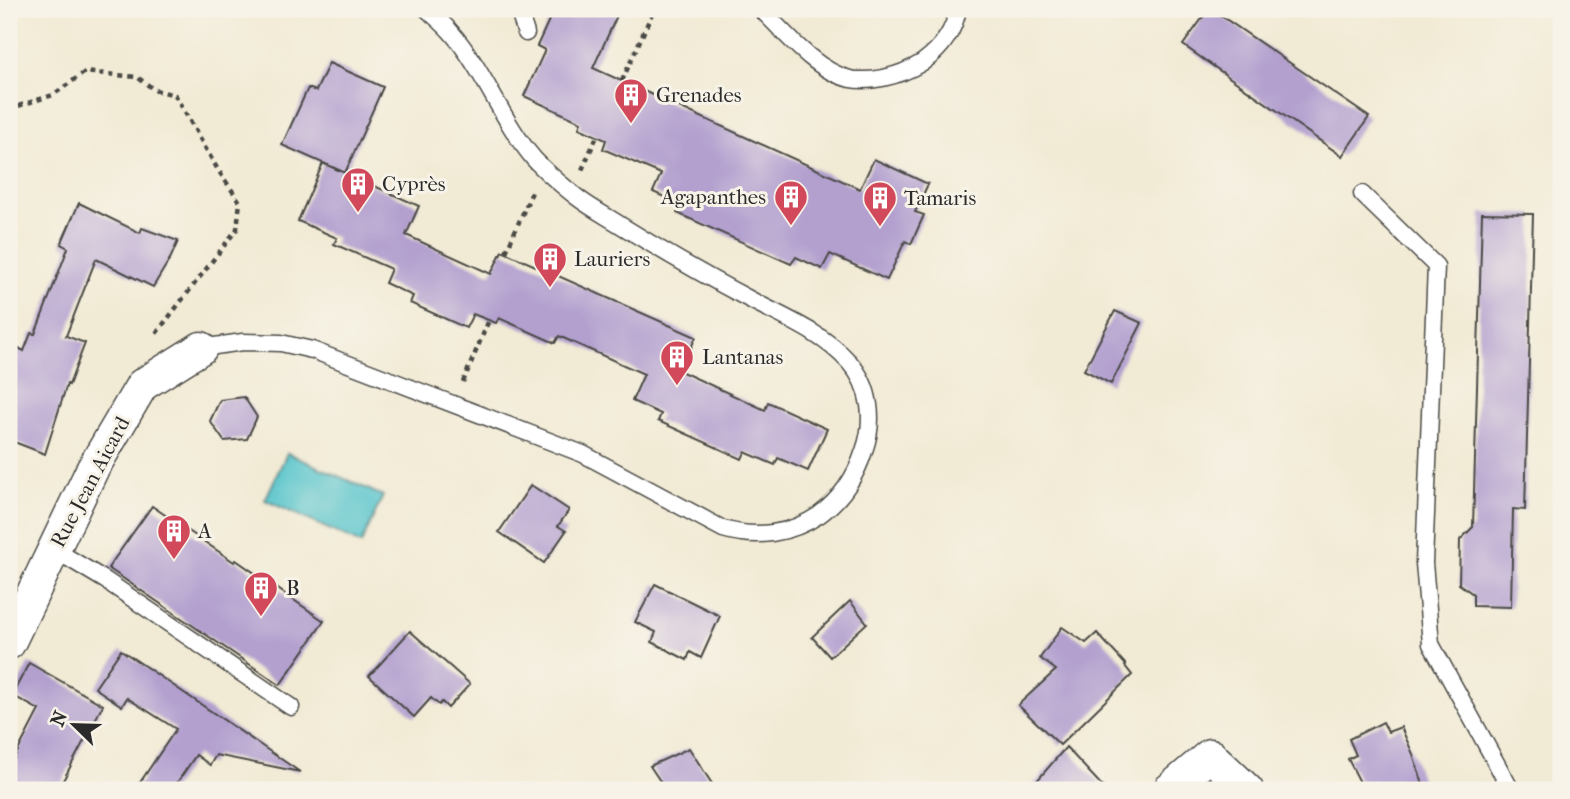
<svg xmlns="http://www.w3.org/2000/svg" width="1570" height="799" viewBox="0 0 1570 799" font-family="'IM FELL French Canon',serif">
	<rect width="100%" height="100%" fill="#f7f3e8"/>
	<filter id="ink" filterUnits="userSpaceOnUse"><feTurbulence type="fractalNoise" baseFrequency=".0143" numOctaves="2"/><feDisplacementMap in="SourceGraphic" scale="14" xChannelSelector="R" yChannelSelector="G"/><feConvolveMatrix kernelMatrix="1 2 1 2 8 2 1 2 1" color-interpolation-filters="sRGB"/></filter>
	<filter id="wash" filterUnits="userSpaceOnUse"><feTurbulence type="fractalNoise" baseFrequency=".00686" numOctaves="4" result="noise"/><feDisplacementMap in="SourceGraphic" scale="28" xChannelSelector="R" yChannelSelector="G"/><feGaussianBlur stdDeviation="1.57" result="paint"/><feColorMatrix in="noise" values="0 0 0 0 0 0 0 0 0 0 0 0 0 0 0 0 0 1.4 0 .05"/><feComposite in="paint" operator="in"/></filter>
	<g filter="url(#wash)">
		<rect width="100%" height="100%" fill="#f1ead4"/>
		<path fill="#58c5cc" stroke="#42787c" stroke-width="2" d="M287 453 383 496 361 544 265 500Z"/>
		<g id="blocks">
			<g fill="#b3a0cf">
				<path d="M554 9H620L593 68 860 189 874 159 928 184 915 212 924 215 911 244 905 241 887 280 830 254 822 269 796 257 791 264 677 213 680 204 653 192 661 174 603 149 606 140 579 128 581 122 524 96 545 50 537 46Z"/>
				<path d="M1209 9H1211L1369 117 1342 156 1183 45Z"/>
				<path d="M329 63 383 87 345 173 282 145 308 88 316 91Z"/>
				<path d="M323 163 419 206 406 235 491 274 502 251 696 337 680 371 765 410 768 402 827 429 808 471 778 458 775 465 745 452 742 459 658 421 661 414 632 401 644 374 559 336 555 343 499 318 496 323 473 314 466 328 410 303 413 296 385 283 391 269 334 244 337 238 298 221Z"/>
				<path d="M79 203 140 233 142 228 178 241 171 257 153 287 96 259 66 336 85 343 69 385 67 384 45 454 9 440V343L24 351 31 333 35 334 68 248 61 244Z"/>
				<path d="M1482 213 1533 214 1525 510 1513 509 1511 607 1473 606V594L1459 584 1460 540 1473 527Z"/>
				<path d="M1115 311 1142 323 1111 384 1084 370Z"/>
				<path d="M244 397 257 417 247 439 224 441 210 421 220 400Z"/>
				<path d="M531 485 569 510 558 526 566 531 544 563 499 532Z"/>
				<path d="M152 506 234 562 236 560 324 621 280 685 108 568Z"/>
				<path d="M655 584 720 616 701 658 690 652 687 660 652 642 656 632 635 622Z"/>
				<path d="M850 601 867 623 830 657 812 637Z"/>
				<path d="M1062 627 1086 643 1097 633 1126 665 1125 666 1132 675 1060 745 1018 705 1056 670 1040 658Z"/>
				<path d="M410 631 470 684 448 708 442 702 439 705 431 698 414 717 369 676Z"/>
				<path d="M121 650 177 688 300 772 216 755 210 765 196 755 172 790H135L176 729 127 698 122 706 95 688Z"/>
				<path d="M29 663 103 705 58 790H25L9 782V768L39 710 12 695Z"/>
				<path d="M1383 722 1388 732 1401 727 1413 754 1425 790H1364L1348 759 1356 755 1349 739Z"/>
				<path d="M1066 747 1106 790H1029Z"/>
				<path d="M689 748 716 790H666L650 766Z"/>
			</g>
		</g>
	</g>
	<g filter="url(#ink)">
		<use href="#blocks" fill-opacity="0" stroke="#494844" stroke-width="2"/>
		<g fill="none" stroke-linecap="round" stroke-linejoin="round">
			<g stroke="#494844" stroke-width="19">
				<g id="service">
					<path d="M518 9 526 33"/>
					<path d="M761 9C785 33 816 71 850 79 861 81 872 80 883 78 898 75 910 70 923 62 941 49 954 31 958 9"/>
					<path d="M1362 194 1436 266 1424 563 1431 644 1511 790"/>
					<path d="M201 348 243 342 281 343 312 350 583 454 723 529C756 539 791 534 819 515 841 499 856 476 864 451 875 421 871 386 849 362 823 333 785 318 751 300 707 277 664 252 622 226 608 217 591 208 578 198 564 187 546 172 534 159 501 120 484 69 450 31 443 23 434 16 427 9"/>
					<path d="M55 550 105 580 291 707"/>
				</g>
			</g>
			<g stroke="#494844" stroke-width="35">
				<g id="minor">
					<path d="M9 643 92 470 142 385 201 348"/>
					<path d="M1169 790 1210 755 1247 790"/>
				</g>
			</g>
			<g stroke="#494844" stroke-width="4.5" stroke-dasharray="5 5" stroke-linecap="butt">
				<path d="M622 81 654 9"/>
				<path d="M9 109 53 95 85 72 137 77 155 90 175 95 218 170 240 202 237 229 155 335"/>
				<path d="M582 170 597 136"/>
				<path d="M506 252 532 192"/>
				<path d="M463 382 489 320"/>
			</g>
			<use href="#service" stroke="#fff" stroke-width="16"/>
			<use href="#minor" stroke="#fff" stroke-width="32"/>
		</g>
	</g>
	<defs>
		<g id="building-pin" transform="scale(1.75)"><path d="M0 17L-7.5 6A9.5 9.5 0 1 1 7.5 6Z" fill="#d1495b" stroke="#f7f3e8"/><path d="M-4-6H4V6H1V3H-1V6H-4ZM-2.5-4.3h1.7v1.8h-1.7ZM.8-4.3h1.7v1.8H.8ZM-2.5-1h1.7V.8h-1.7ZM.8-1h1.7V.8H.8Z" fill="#fff"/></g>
	</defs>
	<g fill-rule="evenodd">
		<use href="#building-pin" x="631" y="95"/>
		<use href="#building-pin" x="358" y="184"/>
		<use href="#building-pin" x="791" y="197"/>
		<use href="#building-pin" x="880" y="198"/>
		<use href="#building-pin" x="550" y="259"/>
		<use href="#building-pin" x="677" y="357"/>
		<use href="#building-pin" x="174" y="531"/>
		<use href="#building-pin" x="261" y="588"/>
	</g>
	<g text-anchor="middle" stroke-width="6" stroke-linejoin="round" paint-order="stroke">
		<g font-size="21" fill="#2b2b2b" stroke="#f7f3e8" text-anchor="start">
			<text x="656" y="102">Grenades</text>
			<text x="382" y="191">Cyprès</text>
			<text x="766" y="204" text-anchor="end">Agapanthes</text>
			<text x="904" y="205">Tamaris</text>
			<text x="574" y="266">Lauriers</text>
			<text x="702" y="364">Lantanas</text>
			<text x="198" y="538">A</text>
			<text x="286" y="595">B</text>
		</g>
		<g font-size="21" fill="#2b2b2b" stroke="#f7f3e8">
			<text transform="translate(90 482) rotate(-62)" y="7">Rue Jean Aicard</text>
		</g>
	</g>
	<rect width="1570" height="799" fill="none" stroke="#f7f3e8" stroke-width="35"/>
	<g transform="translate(74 725) rotate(293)" stroke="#f7f3e8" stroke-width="5" paint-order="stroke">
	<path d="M0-5L12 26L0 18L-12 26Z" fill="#2b2b2b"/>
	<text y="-10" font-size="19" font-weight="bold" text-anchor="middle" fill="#2b2b2b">N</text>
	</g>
</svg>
